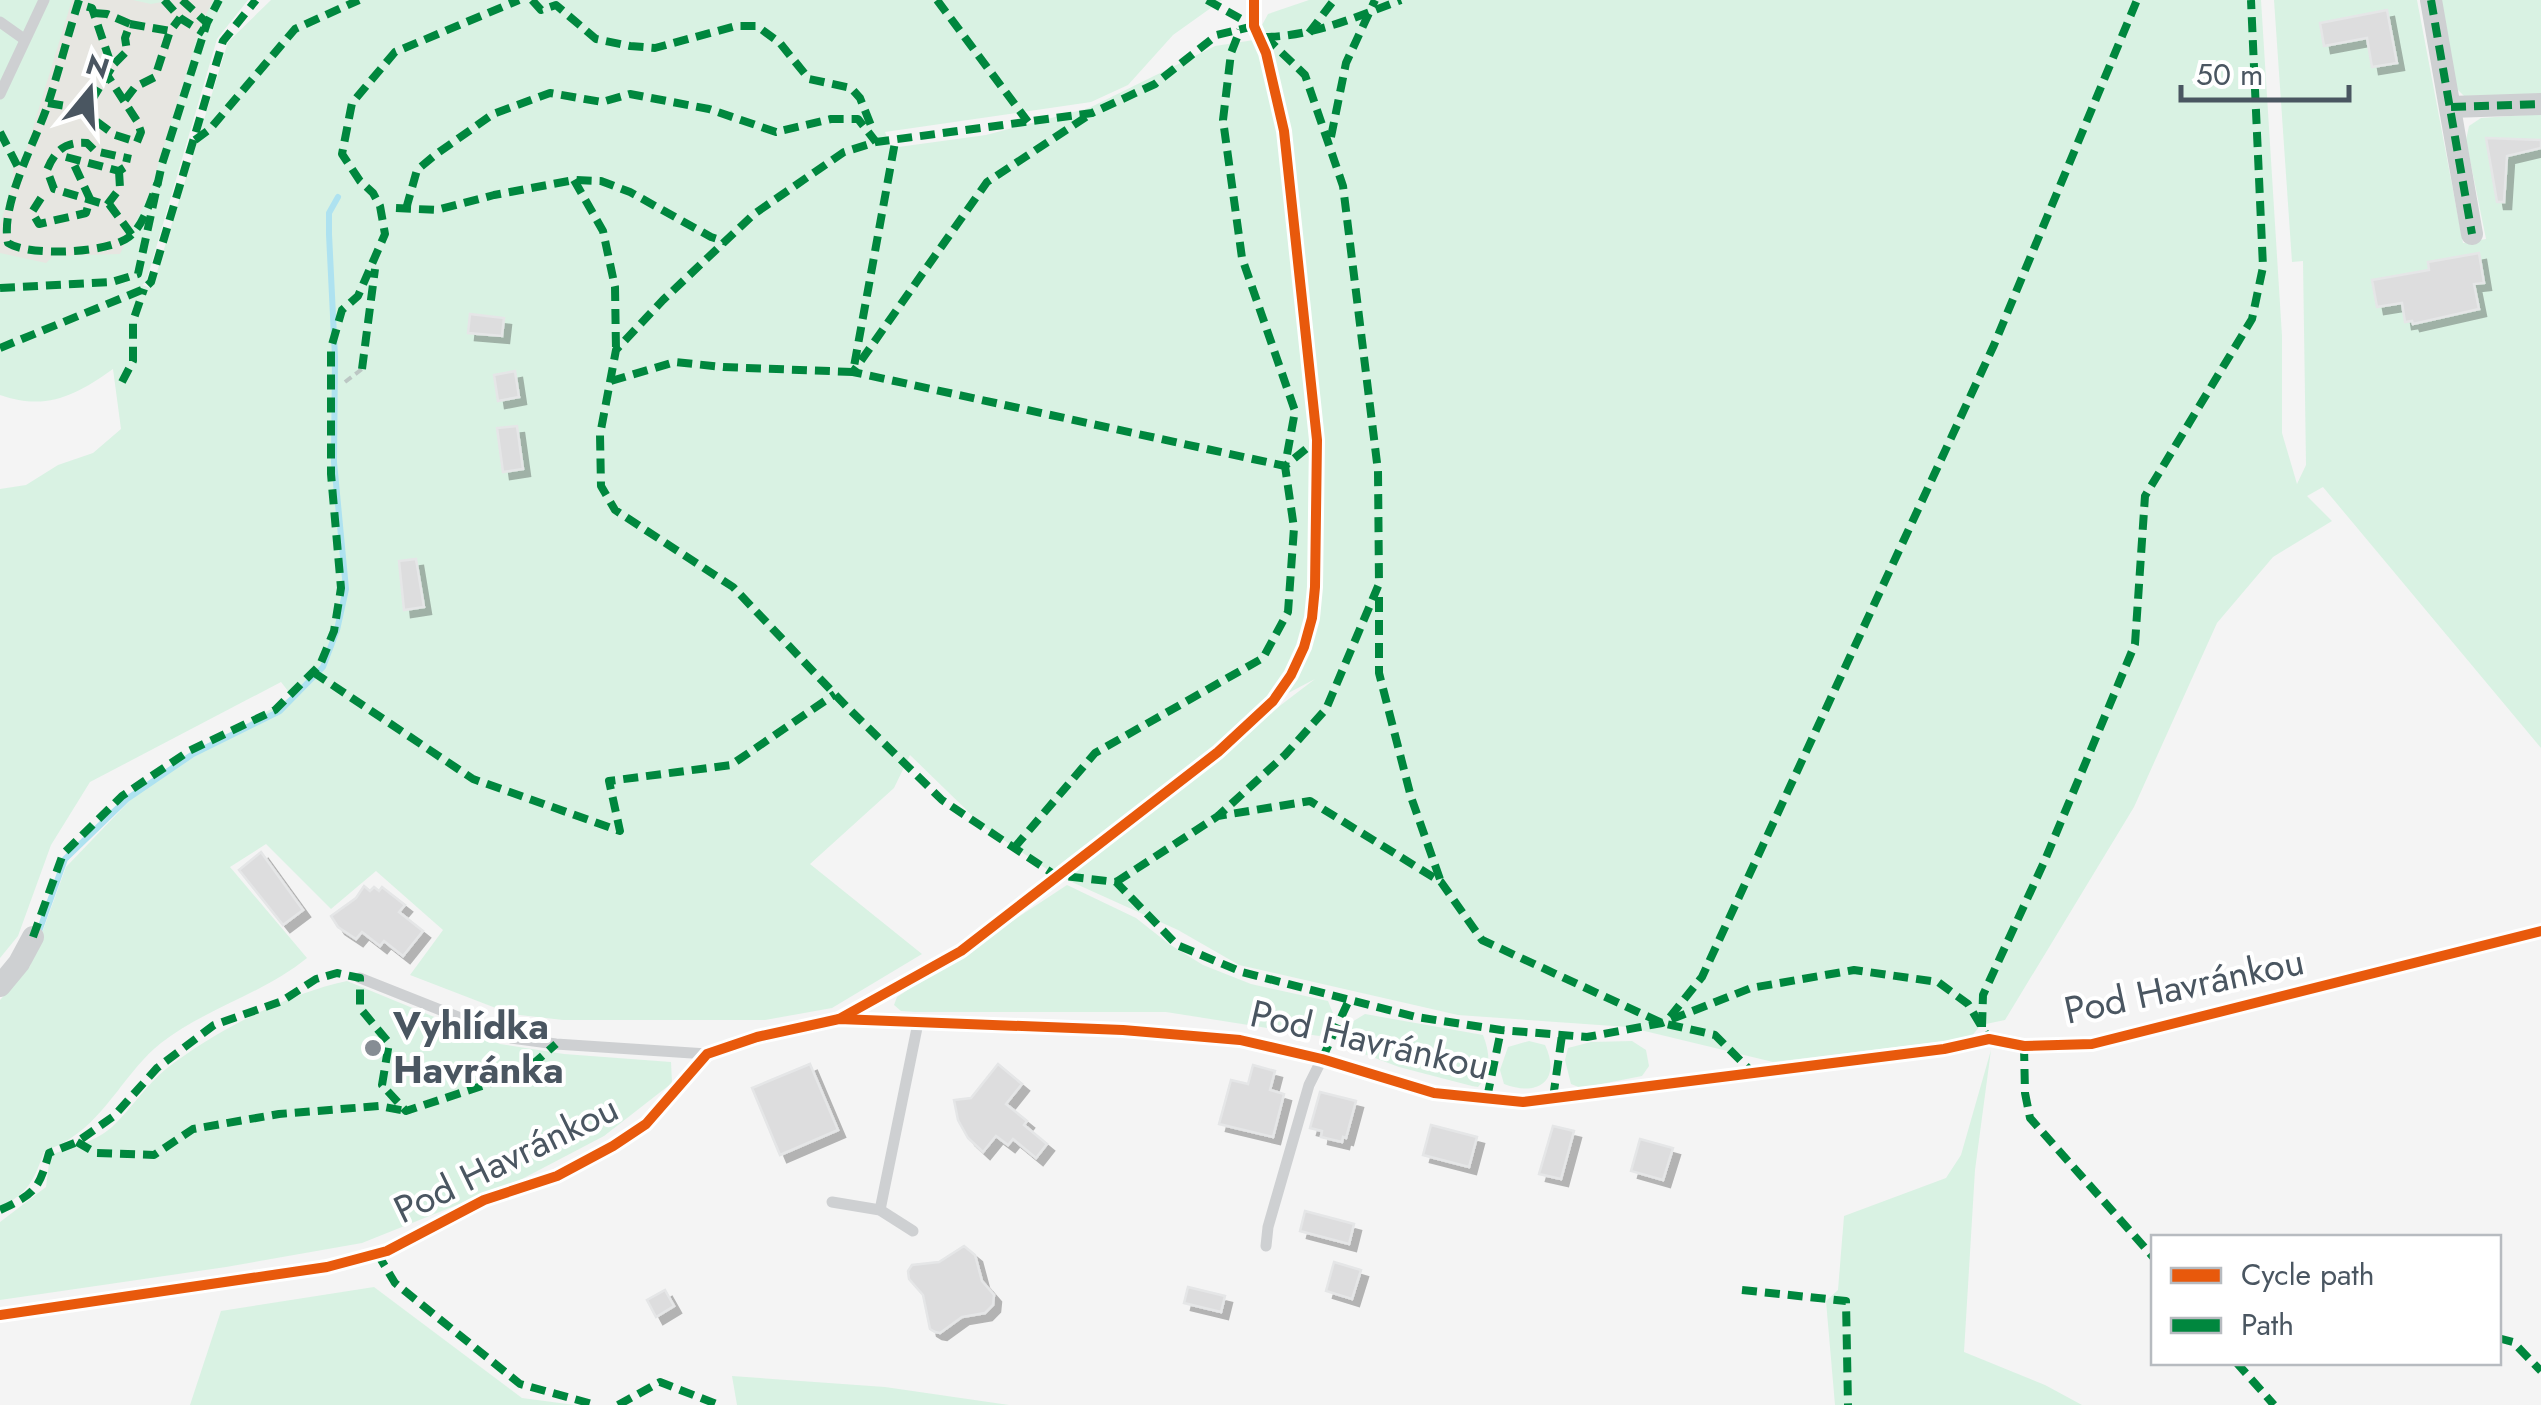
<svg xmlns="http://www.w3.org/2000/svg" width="2541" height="1405" viewBox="0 0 2541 1405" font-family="Jost,sans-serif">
	<defs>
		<filter id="shadow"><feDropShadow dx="7" dy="7" stdDeviation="0" flood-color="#0004"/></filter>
	</defs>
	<rect width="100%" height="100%" fill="#f4f4f4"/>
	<g fill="#d9f2e3" fill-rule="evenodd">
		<path d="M0 0H248L217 39 146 282 142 285 152 288 228 42 271 0H1222L1173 35 1128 85 1091 102 885 132 891 148 986 135 1089 108 1215 46 1254 40 1268 14 1309 0H2261L2282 336V433L2297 484 2306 465 2303 261 2292 262 2274 0H2417L2463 243 2486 239 2466 140 2469 126 2481 118 2541 114V748L2323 487 2307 496 2332 521 2273 557 2217 623 2134 807 2005 1020 1981 1025 1970 1038 1773 1062 1628 1027 1458 1015 1239 965 1178 930 1054 874 983 826 910 755 894 788 810 864 922 954 832 1008 765 1020H563L511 1014 410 975 443 930 376 871 331 909 266 844 230 867 307 958C263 994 206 1008 161 1043 127 1070 108 1114 71 1138 63 1144 53 1147 44 1152 34 1180 28 1194 0 1207V1000L30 966 66 867 141 789 292 696 281 682 90 782 51 845 18 936 0 958V489L26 485 58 465 93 453 121 429 113 369C75 396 46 411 0 395ZM2387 11 2372 67 2367 38 2324 46 2320 23ZM2486 138 2531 140 2523 152 2507 156 2494 184ZM1315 679 1228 745H1227L1273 701Z"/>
		<path d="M2438 0H2541V94L2464 96 2455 87Z"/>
		<path d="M1067 885 1136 918 1169 944 1203 965 1251 984 1328 1001 1335 1018C1331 1027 1329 1033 1319 1036L1166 1012H915L901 1011 894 1005 897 997Z"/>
		<path d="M347 981 500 1044 564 1054 671 1062 672 1083 604 1136 522 1179 362 1243 226 1267 0 1300V1222L46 1187 50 1155C71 1148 97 1141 113 1126 132 1108 146 1085 166 1069 213 1032 289 993 347 981Z"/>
		<path d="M1365 1014 1483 1035C1490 1053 1492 1071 1478 1087L1472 1086 1399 1067 1343 1046 1339 1037 1347 1025Z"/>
		<path d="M1529 1041 1545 1045C1562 1081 1537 1097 1504 1084L1500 1070 1508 1047Z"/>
		<path d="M1632 1041 1646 1050 1649 1066 1642 1076 1581 1088 1571 1084 1565 1060 1568 1048 1591 1042Z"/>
		<path d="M1991 1050 1975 1170 1964 1352 2045 1385 2082 1405H1835L1826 1301 1838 1290 1844 1216 1946 1178 1961 1155Z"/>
		<path d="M374 1287 522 1398 575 1405H190L221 1311Z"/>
		<path d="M732 1376 885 1387 1009 1405H737Z"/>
	</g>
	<path fill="#e7e6e1" d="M72 0H133L151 4 173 0H213L200 27 150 192 120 254 53 256 46 263 0 253V225L13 182V166L25 154Z"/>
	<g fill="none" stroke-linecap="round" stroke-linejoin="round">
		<path stroke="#aee2f0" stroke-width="6" d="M37 937 65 859 127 799 193 754 280 711 323 667 337 630 346 589 334 462 335 357 329 234V213L338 197"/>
	</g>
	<g fill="#ddddde" stroke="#e5e6e7" stroke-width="2.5" filter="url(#shadow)">
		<path d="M2387 10 2397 63 2372 67 2367 38 2324 46 2320 23Z"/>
		<path d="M2486 138 2541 140V148L2507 156 2504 202H2497Z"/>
		<path d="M2479 253 2484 283 2474 284 2479 309 2413 324 2412 321 2405 322 2402 303 2377 307 2372 280 2429 270 2428 262Z"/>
		<path d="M470 314 504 318 502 336 468 333Z"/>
		<path d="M515 371 519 397 498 401 494 375Z"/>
		<path d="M517 426 523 469 503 472 497 428Z"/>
		<path d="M416 559 424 607 404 610 399 561Z"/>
		<path d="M261 852 303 910 283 925 239 870Z"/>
		<path d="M364 886 370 891 374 887 379 891 382 887 405 905 399 912 423 931 403 956 384 941 380 946 362 932 356 939 338 927 331 916 356 898Z"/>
		<path d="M810 1064 838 1130 780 1155 752 1088Z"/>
		<path d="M998 1064 1022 1084 1006 1104 1027 1121 1024 1125 1047 1144 1036 1158 1013 1139 1008 1145 996 1136 983 1152 968 1138 958 1120 954 1100 971 1098Z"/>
		<path d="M1253 1065 1275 1071 1270 1090 1284 1094 1273 1137 1219 1124 1231 1080 1248 1084Z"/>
		<path d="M1320 1092 1356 1101 1346 1138 1343 1137 1342 1142 1321 1137 1322 1131 1310 1128Z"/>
		<path d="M1431 1125 1477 1137 1469 1167 1423 1155Z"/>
		<path d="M1553 1126 1574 1131 1561 1179 1539 1174Z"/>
		<path d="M1640 1139 1673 1148 1663 1180 1631 1171Z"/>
		<path d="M1305 1211 1354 1224 1349 1244 1300 1231Z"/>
		<path d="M964 1246 975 1255 982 1281 994 1295 993 1305 985 1313 962 1317 940 1333 935 1332 930 1329 923 1295 909 1279 908 1271 912 1265 939 1262Z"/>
		<path d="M1334 1262 1361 1270 1352 1299 1326 1291Z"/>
		<path d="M1188 1287 1225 1296 1221 1312 1184 1303Z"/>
		<path d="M665 1290 674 1306 656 1317 647 1300Z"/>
	</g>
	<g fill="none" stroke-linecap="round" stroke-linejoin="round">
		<path stroke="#bcc7c4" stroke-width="4" stroke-dasharray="8 5" stroke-linecap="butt" d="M345 382 362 369"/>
		<g stroke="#ced0d2" stroke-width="11">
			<path d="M0 22 24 39"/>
			<path d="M0 94 44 0"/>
			<path d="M360 978 511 1038 556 1044 707 1054 757 1037 839 1019 1123 1030 1240 1040 1322 1059 1434 1093 1523 1102 1944 1049 1989 1039 2024 1046 2092 1044 2541 931"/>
			<path d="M832 1202 880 1210 913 1231"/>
			<path d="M880 1210 918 1023"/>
			<path d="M1266 1246 1268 1227 1309 1085 1322 1059"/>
			<path d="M0 1315 327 1267 387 1251 484 1200 557 1176 613 1146 646 1124 707 1054"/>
		</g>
		<g stroke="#ced0d2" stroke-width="22">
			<path d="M2431 0 2472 234"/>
			<path d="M2451 107 2541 104"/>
			<path d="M0 986 19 963 33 937"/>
		</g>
		<g stroke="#00873e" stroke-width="8" stroke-dasharray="15 8" stroke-linecap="butt">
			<path d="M79 0C68 35 59 70 48 104 35 143 0 204 8 243 30 257 109 253 129 237 144 225 151 199 158 182"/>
			<path d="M164 0 180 18 204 33"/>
			<path d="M182 0 207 23"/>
			<path d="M532 0 541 10 556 5 596 39 630 46 655 48 736 26H757L780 43 809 79 851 88 860 98 872 128"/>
			<path d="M937 0 1028 122"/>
			<path d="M1207 0 1254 26 1305 75 1343 186 1378 471 1379 584 1326 709 1285 755 1218 816"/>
			<path d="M2431 0 2472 234"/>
			<path d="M94 13 107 14 130 24 125 38 127 51 112 66"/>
			<path d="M130 24 170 31 180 18"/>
			<path d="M1254 26 1217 35 1155 84 1092 113 876 142 844 152 754 214 663 300 616 350 600 435 601 486 615 510 733 587 846 706 942 800 1055 875 1116 882 1177 945 1242 972 1416 1017 1501 1030 1587 1037 1662 1023 1751 988 1854 970 1938 982 1968 1004 1989 1039"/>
			<path d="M1309 33 1334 0"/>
			<path d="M1265 37C1314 36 1356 17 1401 0"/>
			<path d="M125 100 135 87 155 77 170 31"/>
			<path d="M48 103 78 108 90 103 112 67 92 8 78 4"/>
			<path d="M2451 107 2541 104"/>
			<path d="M78 108 115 135 137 142 141 132 137 121 107 75"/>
			<path d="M1086 117 987 182 853 372 1285 466 1317 440"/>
			<path d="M0 132 20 171"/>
			<path d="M1331 137 1346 63 1375 0"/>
			<path d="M195 140 210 129 295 29 359 0"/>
			<path d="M66 157 119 171 127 166"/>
			<path d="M119 171 120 188 107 205 54 189 47 170C55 151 65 141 87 143L95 151 131 159"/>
			<path d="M574 180 603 231 615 287 616 350"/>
			<path d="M41 198 32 212 39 224 86 213 90 199 71 158"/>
			<path d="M109 204 132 235"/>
			<path d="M396 208 437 210 494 195 574 180 601 181 630 192 711 237 727 242"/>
			<path d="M406 209 417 170 435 155 493 114 550 93 602 102 630 94 709 109 776 132 831 119H858L876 142"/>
			<path d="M0 288 112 282 138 274 162 164 207 23 219 0"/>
			<path d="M0 348 144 289 151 282 223 41 256 0"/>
			<path d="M362 369 375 269"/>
			<path d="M611 381 675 362 723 367 853 372 895 142"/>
			<path d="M122 382 133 361V321L144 289"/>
			<path d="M1379 597V673L1411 797 1441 882"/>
			<path d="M313 672 473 779 620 831 609 781 731 765 835 694"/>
			<path d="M1014 848 1095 753 1263 658 1288 612 1294 528 1285 466 1295 411 1242 258 1223 120 1231 53 1240 30"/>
			<path d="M1116 882 1218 816 1310 801 1441 882 1482 940 1662 1023 1715 1035 1753 1073"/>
			<path d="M33 937 63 854 122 796 189 751 275 710 320 665 334 631 341 588 331 474V348L342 310 358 296 385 234 380 206 373 193 360 181 342 154 352 103 395 52 519 0"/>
			<path d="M1670 1017 1702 977 1994 345 2137 0"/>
			<path d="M1982 1027 1983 995 2045 860 2135 644 2145 496 2252 319 2263 267 2251 0"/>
			<path d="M2024 1046 2025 1093 2030 1118 2154 1258"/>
			<path d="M1322 1059 1349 1000"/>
			<path d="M1487 1098 1501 1030"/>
			<path d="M1553 1098 1562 1035"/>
			<path d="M77 1142 96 1153 154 1155 193 1129 279 1114 379 1106 406 1111"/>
			<path d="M0 1210C35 1194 39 1189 49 1153L77 1142 114 1116 157 1068 214 1025 282 1001 316 979 337 973 360 978V1008L389 1043 382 1085 406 1111 524 1072 556 1044"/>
			<path d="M377 1253 395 1283 520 1384 596 1405"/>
			<path d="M1742 1290 1846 1301 1848 1405"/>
			<path d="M2498 1338 2513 1342 2541 1371"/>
			<path d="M2236 1362 2274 1405"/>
			<path d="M618 1405 660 1382 719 1405"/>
		</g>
		<g stroke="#fff" stroke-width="16">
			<g id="cycleway">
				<path d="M839 1019 961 951 1218 752 1273 701 1291 675 1304 647 1312 618 1315 587 1317 440 1284 131 1266 53 1254 26V0"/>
				<path d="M0 1315 327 1267 387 1251 484 1200 557 1176 613 1146 646 1124 707 1054 757 1037 839 1019 1123 1030 1240 1040 1322 1059 1434 1093 1523 1102 1944 1049 1989 1039 2024 1046 2092 1044 2541 931"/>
			</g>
		</g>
		<use href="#cycleway" stroke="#e8590c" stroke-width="10"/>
	</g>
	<circle fill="#868d94" stroke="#fff" stroke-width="4" cx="373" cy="1048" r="10"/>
	<g text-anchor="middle" stroke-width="8" stroke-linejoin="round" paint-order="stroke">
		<g font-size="38" fill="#4a5661" stroke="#fff">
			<text transform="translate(2184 986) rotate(-12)" y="13">Pod Havránkou</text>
			<text transform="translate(1370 1040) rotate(13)" y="13">Pod Havránkou</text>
			<text transform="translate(506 1159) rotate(-26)" y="13">Pod Havránkou</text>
		</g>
		<g font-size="38" font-weight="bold" fill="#4a5661" stroke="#fff" text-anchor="start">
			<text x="393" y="1039">Vyhlídka<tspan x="393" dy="44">Havránka</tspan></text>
		</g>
	</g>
	<rect x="2151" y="1235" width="350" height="130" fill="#ffffff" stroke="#b7bbc0" stroke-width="2.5"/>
	<rect x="2171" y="1268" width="50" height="15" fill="#e8590c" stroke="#b7bbc0" stroke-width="2.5"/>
	<text x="2241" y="1285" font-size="30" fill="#4a5661">Cycle path</text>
	<rect x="2171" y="1318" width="50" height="15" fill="#00873e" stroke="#b7bbc0" stroke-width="2.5"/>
	<text x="2241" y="1335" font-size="30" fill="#4a5661">Path</text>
	<g transform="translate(90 90) rotate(18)" stroke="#ffffff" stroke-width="8" paint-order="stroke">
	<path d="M0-8L18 38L0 25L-18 38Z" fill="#4a5661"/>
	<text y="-15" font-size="28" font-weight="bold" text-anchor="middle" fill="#4a5661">N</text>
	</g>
	<path d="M2181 85v15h168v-15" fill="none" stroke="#4a5661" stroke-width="5"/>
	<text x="2196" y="85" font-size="30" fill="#4a5661" stroke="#ffffff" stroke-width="8" paint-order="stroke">50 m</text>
</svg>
